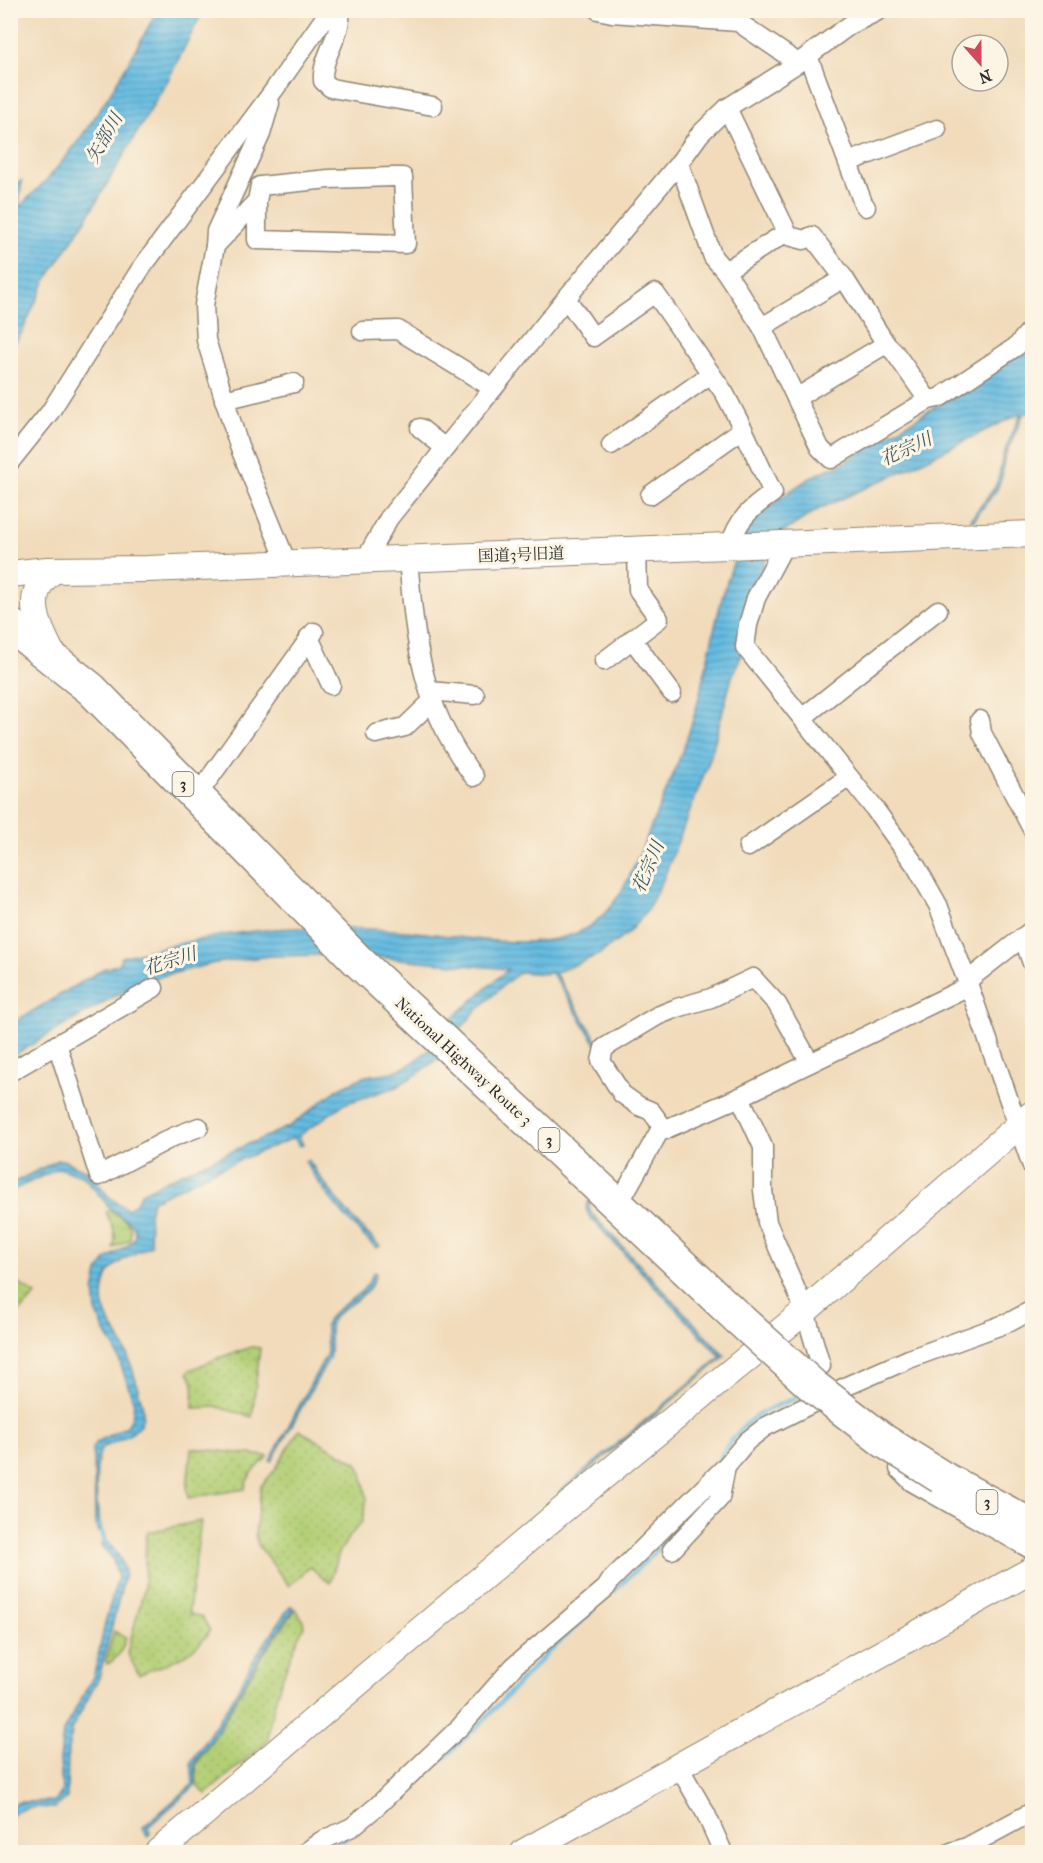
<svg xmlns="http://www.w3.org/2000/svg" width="1043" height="1863" viewBox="0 0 1043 1863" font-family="'IM FELL French Canon','Noto Serif JP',serif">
	<defs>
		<pattern id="grass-dots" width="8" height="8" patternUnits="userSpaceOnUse" patternTransform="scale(1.5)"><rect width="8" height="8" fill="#b3cf76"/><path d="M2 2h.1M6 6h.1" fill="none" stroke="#9ab266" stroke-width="1.8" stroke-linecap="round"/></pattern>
		<pattern id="wetland-marsh" width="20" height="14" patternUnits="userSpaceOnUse" patternTransform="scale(1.5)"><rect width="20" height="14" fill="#b3cf76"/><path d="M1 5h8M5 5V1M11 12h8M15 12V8" fill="none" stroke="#9ab266"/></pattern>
		<pattern id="water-rules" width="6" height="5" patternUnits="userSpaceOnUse" patternTransform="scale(1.5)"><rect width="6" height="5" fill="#64bbe1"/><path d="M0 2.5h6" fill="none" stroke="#5398b7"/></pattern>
	</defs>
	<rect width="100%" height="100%" fill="#fcf5e5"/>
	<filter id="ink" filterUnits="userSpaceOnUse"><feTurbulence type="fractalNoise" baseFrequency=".0167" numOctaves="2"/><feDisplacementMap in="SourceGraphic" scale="12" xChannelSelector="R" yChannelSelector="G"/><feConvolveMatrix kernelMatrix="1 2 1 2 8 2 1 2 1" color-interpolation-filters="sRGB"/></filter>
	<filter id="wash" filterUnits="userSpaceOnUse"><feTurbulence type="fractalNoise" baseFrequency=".008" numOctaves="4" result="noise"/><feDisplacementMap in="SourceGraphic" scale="24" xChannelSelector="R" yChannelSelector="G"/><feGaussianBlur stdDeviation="1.35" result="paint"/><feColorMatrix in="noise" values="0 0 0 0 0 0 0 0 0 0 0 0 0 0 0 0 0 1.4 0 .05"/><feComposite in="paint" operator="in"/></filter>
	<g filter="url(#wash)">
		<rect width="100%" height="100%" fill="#f1dbbb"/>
		<g fill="url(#grass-dots)" stroke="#6f7d50" stroke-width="1.5">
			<path d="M18 1283 36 1295 11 1320V1291Z"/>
			<path d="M252 1347 260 1348 252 1417 218 1407 193 1408C193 1396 196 1382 188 1373L190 1370 218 1358Z"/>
			<path d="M299 1430 357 1463 362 1473 367 1498 362 1522 348 1538 339 1553 330 1583 310 1567 289 1586 258 1545 255 1535 261 1486 274 1471Z"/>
			<path d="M191 1448 268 1456C260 1466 246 1475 245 1489L188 1498 187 1488Z"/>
			<path d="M201 1521 189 1610 190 1614 202 1617 210 1630C195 1657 165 1663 139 1675L127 1653 144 1590 146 1538 148 1532Z"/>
			<path d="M296 1609 303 1620 304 1626C288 1662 271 1700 268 1740L206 1794 197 1786 196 1764 215 1736 260 1659Z"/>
		</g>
		<g fill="url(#wetland-marsh)" stroke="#6f7d50" stroke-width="1.5">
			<path d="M109 1209C121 1218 137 1223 129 1240L113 1248C118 1235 112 1225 106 1213Z"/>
			<path d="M114 1631 126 1638C122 1650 119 1658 107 1664L106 1660Z"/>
		</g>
		<g fill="url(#water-rules)" stroke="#487386" stroke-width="1.5">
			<path d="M157 11H203L168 80 87 218 46 280 21 334 11 349V185L22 181 18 208C29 197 41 186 51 175 94 126 126 68 157 11Z"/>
			<path d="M1032 340V413H1024L1004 458 1002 477 997 489 973 521 971 519 995 487 999 476 1003 455 1021 413 892 476 819 509 780 534 766 557 754 595 742 653 732 677 710 759 663 880 646 912 627 934 598 955 555 973 599 1043 596 1044 552 973 543 974 521 972 507 982 473 1014 435 1061 419 1073 396 1087 344 1104 299 1136 303 1145 299 1146 294 1138 213 1171 152 1201 149 1214 151 1245C139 1252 121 1258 112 1269 102 1280 101 1304 107 1317 111 1325 117 1333 121 1341 129 1357 135 1375 139 1393 142 1403 146 1414 140 1424 133 1436 114 1442 102 1448 93 1464 96 1514 102 1531L98 1532 95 1521 94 1460C92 1453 90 1447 97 1442L127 1426 132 1418 134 1403 116 1351 104 1330 96 1311 94 1291 98 1272 106 1260 129 1244 135 1237V1231L133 1225 110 1208 84 1177 59 1168 11 1191V1184L58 1160H63L89 1172 108 1196 127 1209C135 1206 138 1201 141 1193L184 1172 290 1126 338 1089 350 1083 366 1076 393 1072 409 1065 430 1049 448 1022 508 969 376 957 327 955 270 956 215 963 162 976 116 995 11 1057V1024L103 969 120 964 121 957C179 943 238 929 298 928 334 928 370 928 406 931 455 935 539 954 583 930 617 912 632 872 646 839 663 796 684 754 696 709 710 656 717 601 738 551 742 543 744 534 748 527 756 513 806 479 822 472 828 469 834 467 841 464L1005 364Z"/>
			<path d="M308 1159C330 1193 351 1219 380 1246L376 1248C348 1222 324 1194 305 1161Z"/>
			<path d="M588 1202H591L589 1207 591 1213 725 1356 563 1492 562 1490 721 1357 589 1216 586 1208Z"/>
			<path d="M373 1272 376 1273C372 1296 347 1303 332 1319 327 1331 333 1345 329 1358L272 1461H270L327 1353 326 1325 328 1319C342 1301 367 1296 373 1272Z"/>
			<path d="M108 1542C116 1552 124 1561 125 1574L99 1678 70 1732 72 1733 68 1749 67 1798 55 1808C42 1807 19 1805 11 1817V1806L19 1802 56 1801 62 1791 60 1760 63 1732 94 1675 106 1619 118 1577 113 1560 101 1544Z"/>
			<path d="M290 1606H292L294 1609 259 1658 215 1735 195 1763 196 1785 148 1827 150 1834 147 1836 143 1827 193 1784 191 1762 230 1703 256 1656Z"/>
		</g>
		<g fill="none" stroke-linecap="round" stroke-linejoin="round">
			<g stroke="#64bbe1" stroke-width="4.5">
				<path d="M718 1464C723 1448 745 1422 760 1414 773 1406 789 1401 804 1395"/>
				<path d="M99 1526 107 1546"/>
				<path d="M614 1591 653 1554 688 1516"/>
				<path d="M413 1784 450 1753 483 1721 547 1653 592 1611"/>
				<path d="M328 1852 348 1837"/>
			</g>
		</g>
	</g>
	<g filter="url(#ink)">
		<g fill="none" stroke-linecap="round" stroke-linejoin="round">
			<g stroke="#8e8373" stroke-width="21">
				<g id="street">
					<path d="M340 10C343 35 321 56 323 81L331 88 433 106"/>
					<path d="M598 10 612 13 738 22 798 63"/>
					<path d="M808 56 863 203 866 207"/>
					<path d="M270 103 261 134 216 231 215 246 204 305 206 340 239 446 287 563"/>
					<path d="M848 162 937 129"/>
					<path d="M679 163 713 257 725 271 762 327 820 448 831 459 928 400 895 353 886 344 844 278 812 236 804 240 789 236 727 108"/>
					<path d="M215 246 257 201 260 186 329 179 393 177H403L406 244 257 240V201"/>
					<path d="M725 271 787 232"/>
					<path d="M566 298 593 337 655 293 725 394 743 429 773 493C751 508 737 520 730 546"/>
					<path d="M762 327 844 278"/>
					<path d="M362 331 398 330 493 388"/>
					<path d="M796 398 886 344"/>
					<path d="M224 400 294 383"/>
					<path d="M928 400 939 398 1017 346 1032 328"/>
					<path d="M420 428 445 448"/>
					<path d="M611 445 711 374"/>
					<path d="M10 462 50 412 140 270 274 90 330 10"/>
					<path d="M650 495 743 429"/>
					<path d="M785 544 756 598 748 625 745 647 874 808 916 866 938 905 969 986 1032 1166"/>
					<path d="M408 558C415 643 421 706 474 777"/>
					<path d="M365 560 389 518 558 308 679 163 700 134 727 108 798 63 850 25 880 10"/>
					<path d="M309 637 331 685"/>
					<path d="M632 639 672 693"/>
					<path d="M604 661 659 619 638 590 637 550"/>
					<path d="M429 691 475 695"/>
					<path d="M802 718 938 610"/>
					<path d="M980 720 982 733 1032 829"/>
					<path d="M376 734 405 727 432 701"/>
					<path d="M196 797 314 632"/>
					<path d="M748 847 849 777"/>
					<path d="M1023 937 1032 963"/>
					<path d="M967 981 1032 930"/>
					<path d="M57 1044 99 1176 173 1137 199 1127"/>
					<path d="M10 1072 154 988"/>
					<path d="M740 1097 763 1147V1190L767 1222 805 1311 821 1366"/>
					<path d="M665 1130 651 1111 639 1106 622 1094 601 1061 604 1048 657 1016 677 1008 711 998 753 978 777 1004 810 1063"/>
					<path d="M618 1205 659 1132 740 1097 969 986"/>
					<path d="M899 1469 912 1482 1032 1550"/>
					<path d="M672 1550 720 1498 726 1466"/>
					<path d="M679 1767 706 1814 723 1852"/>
					<path d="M306 1852 321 1841 352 1827 376 1807 460 1727 514 1666 606 1588 611 1580 726 1466 747 1441 765 1427 849 1385 909 1359 1010 1322 1032 1310"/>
					<path d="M951 1852 967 1847 1032 1812"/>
				</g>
			</g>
			<g stroke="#8e8373" stroke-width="28">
				<g id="secondary">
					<path d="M54 570C49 574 43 579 40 584 26 609 44 636 54 658"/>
					<path d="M10 574 47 570 147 569 1032 534"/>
					<path d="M158 1852 560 1512 805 1311 1032 1114"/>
					<path d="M524 1852 1032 1570"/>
				</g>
			</g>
			<g stroke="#8e8373" stroke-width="36">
				<g id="highway">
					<path d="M10 625 91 689 358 961 739 1319"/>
					<path d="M941 1477 1032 1526"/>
				</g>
			</g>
			<use href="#street" stroke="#fff" stroke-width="18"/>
			<use href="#secondary" stroke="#fff" stroke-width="26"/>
			<use href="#highway" stroke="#fff" stroke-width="33"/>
			<g stroke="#8e8373" stroke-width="36" stroke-linecap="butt">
				<path id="highway-bridge" d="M739 1319 813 1386 884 1441 941 1477"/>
			</g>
			<use href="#highway-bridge" stroke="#fff" stroke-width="33"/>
		</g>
	</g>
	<g text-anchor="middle" stroke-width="6" stroke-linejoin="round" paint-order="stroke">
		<g fill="#fcf5e5" stroke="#6a6863" stroke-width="1.5">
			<rect x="172.5" y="772" width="21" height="24" rx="4.5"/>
			<rect x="538.5" y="1128" width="21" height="24" rx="4.5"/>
			<rect x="976.5" y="1490" width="21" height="24" rx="4.5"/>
		</g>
		<g font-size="15" font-weight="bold" fill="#2b2b2b">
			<text x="183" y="789">3</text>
			<text x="549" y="1145">3</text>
			<text x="987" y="1507">3</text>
		</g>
		<g font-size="16" fill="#2b2b2b" stroke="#fcf5e5">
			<text transform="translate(521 554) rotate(-2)" y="6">国道3号旧道</text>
			<text transform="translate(464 1061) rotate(43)" y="6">National Highway Route 3</text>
		</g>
		<g font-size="18" font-style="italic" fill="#3c5662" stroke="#fcf5e5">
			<text transform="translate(104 138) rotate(-60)" y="6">矢部川</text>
			<text transform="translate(906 449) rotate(-25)" y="6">花宗川</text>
			<text transform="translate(648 867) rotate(-67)" y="6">花宗川</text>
			<text transform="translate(170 961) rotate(-17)" y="6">花宗川</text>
		</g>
	</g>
	<rect width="1043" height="1863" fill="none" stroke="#fcf5e5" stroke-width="36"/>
	<g transform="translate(980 63) rotate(159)"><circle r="28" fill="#fcf5e5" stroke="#a8a49b" stroke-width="1.5"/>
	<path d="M0-4.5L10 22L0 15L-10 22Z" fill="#d1495b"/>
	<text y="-9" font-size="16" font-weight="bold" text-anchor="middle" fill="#2b2b2b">N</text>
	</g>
</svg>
